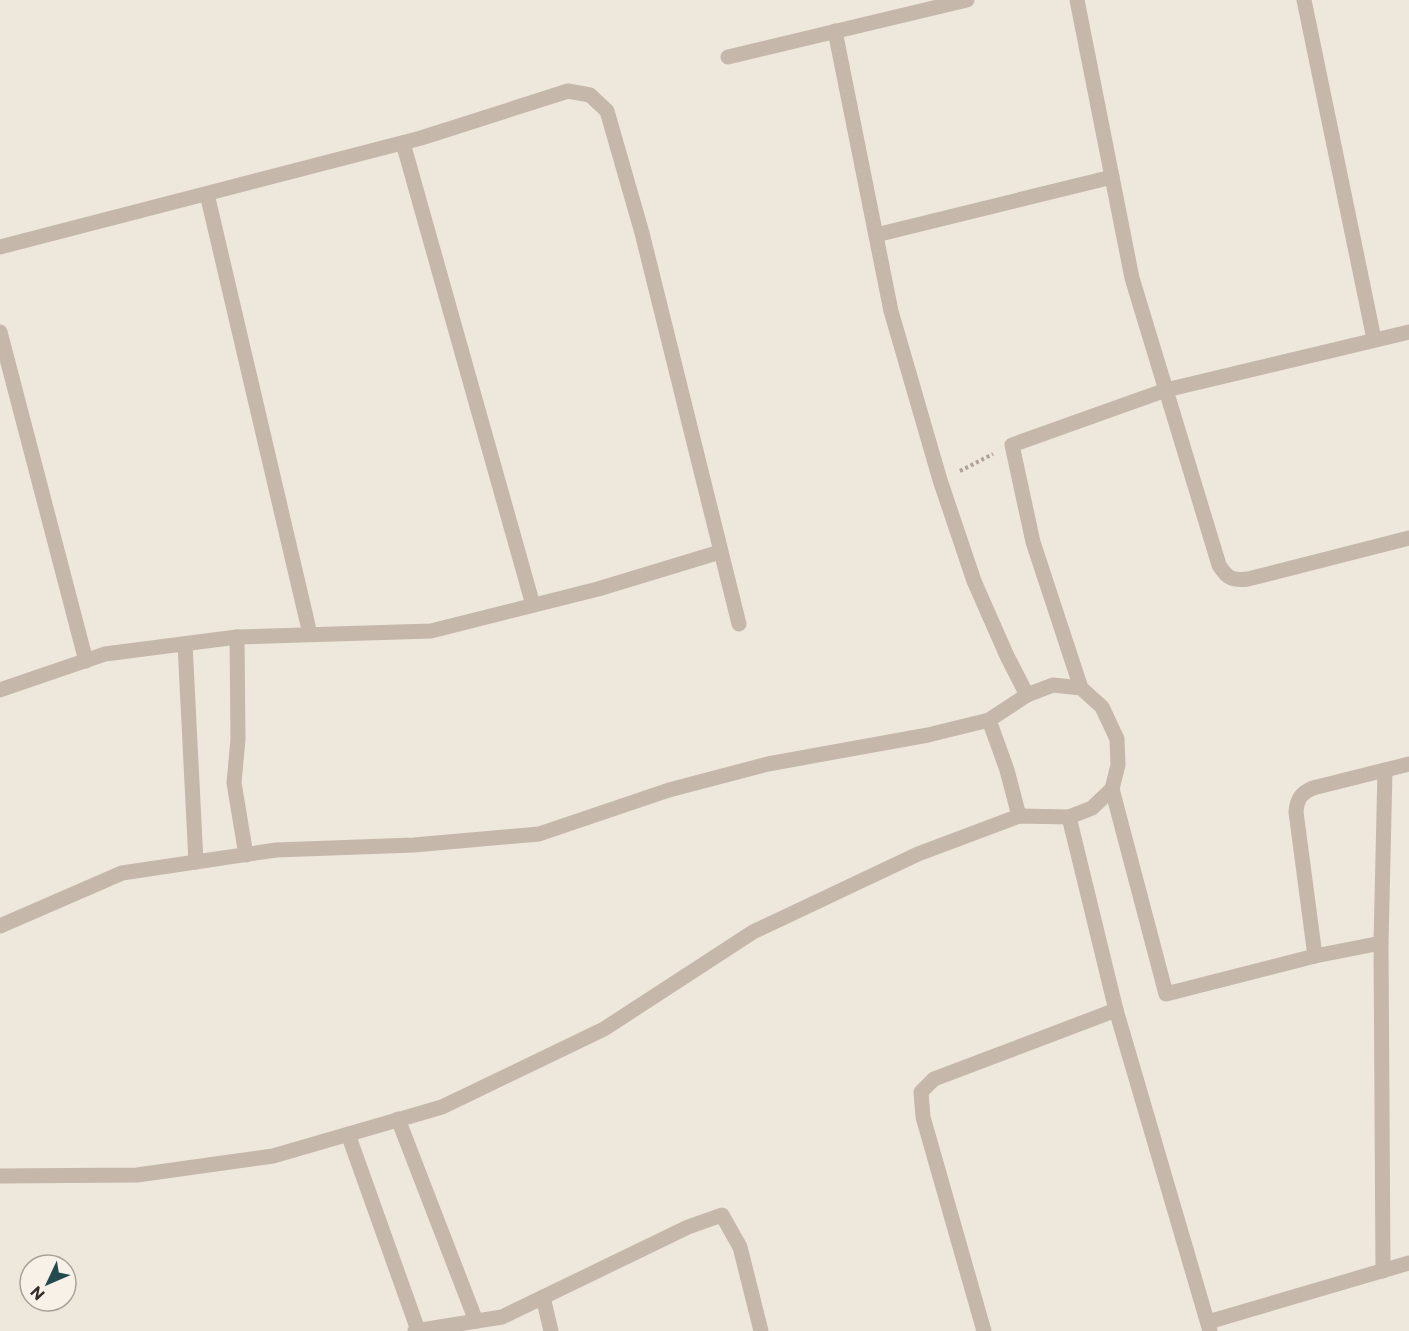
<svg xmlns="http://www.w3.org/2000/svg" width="1409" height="1331" viewBox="0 0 1409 1331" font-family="Commissioner,sans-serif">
	<rect width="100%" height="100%" fill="#eee7dc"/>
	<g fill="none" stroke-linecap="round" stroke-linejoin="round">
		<path stroke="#b1a194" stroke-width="4" stroke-dasharray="3 3" stroke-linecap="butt" d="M960 471 993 454"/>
		<g stroke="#c5b7aa" stroke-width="15">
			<path d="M1077 0 1132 278 1219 565C1227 578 1232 581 1248 579L1409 538"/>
			<path d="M1304 0 1374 339"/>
			<path d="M835 31 891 311 940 480 974 581 1007 656 1027 695"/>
			<path d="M728 57 967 0"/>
			<path d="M403 143 533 605"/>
			<path d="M207 194 310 634"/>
			<path d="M876 235 1112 177"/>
			<path d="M0 247 421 138 568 91 590 95 607 111 642 233 739 624"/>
			<path d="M0 332 86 661"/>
			<path d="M237 637 238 739 234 783 246 855"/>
			<path d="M185 644 196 862"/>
			<path d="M1081 688 1033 542 1012 445 1166 390 1409 332"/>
			<path d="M0 690 105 654 237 637 431 631 598 589 720 552"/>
			<path d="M989 720 1007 770 1019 816"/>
			<path d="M1112 789 1166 994 1315 956 1381 943"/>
			<path d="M1069 817 1116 1010 1210 1331"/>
			<path d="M0 926 122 873 276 850 414 845 539 834 669 790 768 764 928 735 989 720 1027 695 1053 685 1081 688 1102 707 1117 739 1118 765 1112 789 1092 808 1069 817 1019 816 918 854 753 932 604 1029 442 1107 273 1156 137 1175 0 1176"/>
			<path d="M1315 956 1296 812C1297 799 1301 793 1313 788L1409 764"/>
			<path d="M398 1119 476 1321"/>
			<path d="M348 1134 418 1330"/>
			<path d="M1383 1271 1381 943 1385 770"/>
			<path d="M543 1297 551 1331"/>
			<path d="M1208 1322 1409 1263"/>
			<path d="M415 1331 502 1317 688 1227 722 1215 740 1247 761 1331"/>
			<path d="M984 1331 923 1117 921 1092 934 1079 1116 1010"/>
		</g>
	</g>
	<g transform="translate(48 1283) rotate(226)"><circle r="28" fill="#f7f1e8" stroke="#a9a29b" stroke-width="1.5"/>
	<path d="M0-4.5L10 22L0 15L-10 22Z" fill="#234b4f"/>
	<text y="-9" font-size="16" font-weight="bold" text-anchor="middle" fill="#332c28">N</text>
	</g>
</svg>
